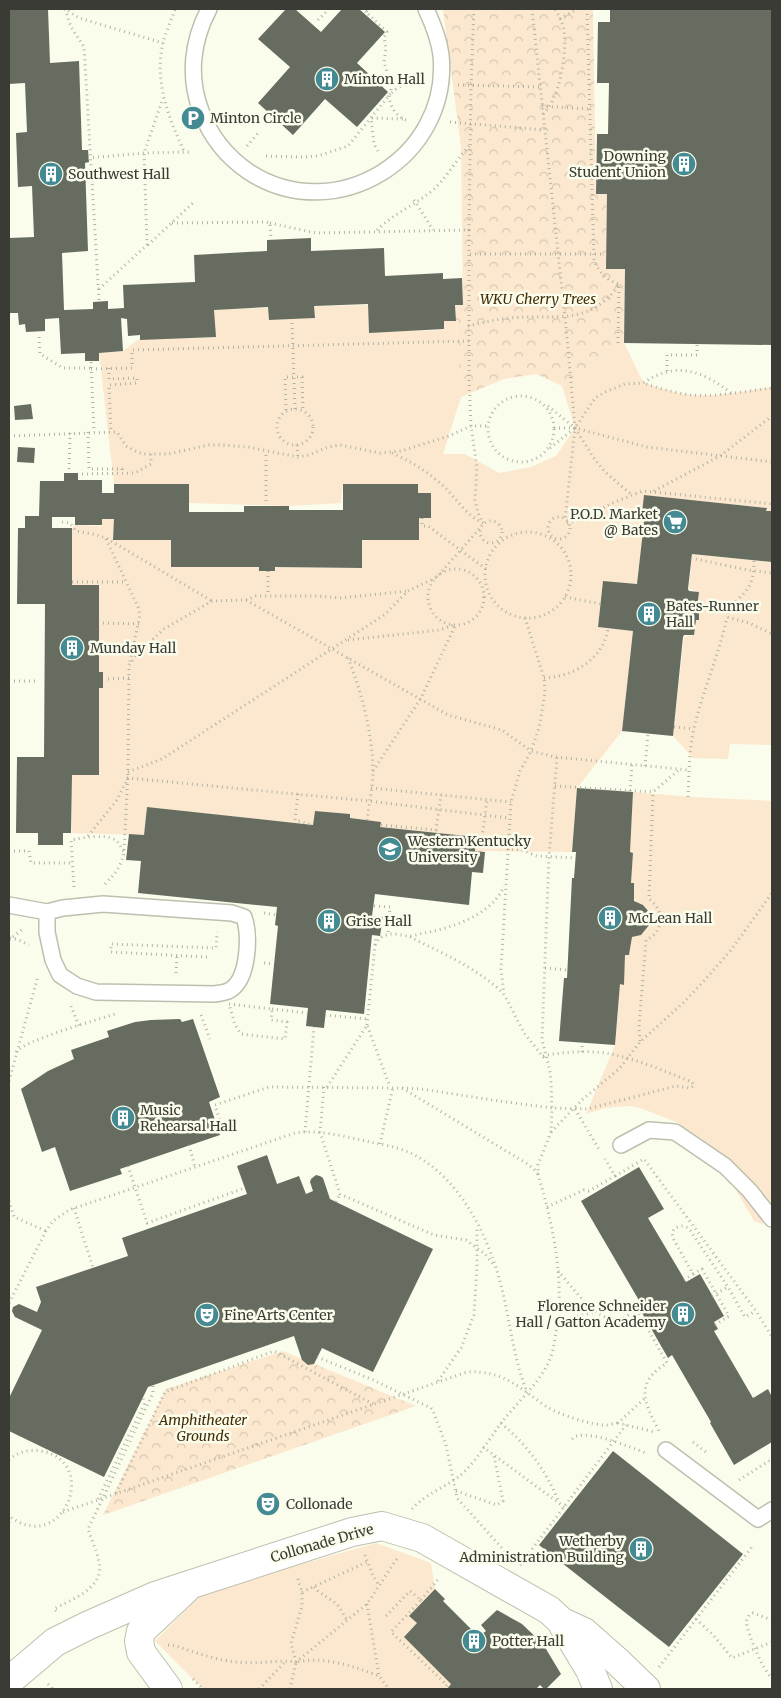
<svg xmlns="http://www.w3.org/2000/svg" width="781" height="1698" viewBox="0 0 781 1698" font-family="Merriweather,serif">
	<defs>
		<pattern id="forest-crowns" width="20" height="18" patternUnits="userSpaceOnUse" patternTransform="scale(1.25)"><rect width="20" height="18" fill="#fbe8ce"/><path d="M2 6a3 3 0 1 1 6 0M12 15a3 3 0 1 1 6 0" fill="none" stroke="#d8c8b2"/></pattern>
	</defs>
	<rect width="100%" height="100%" fill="#fbfdec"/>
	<g fill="#fbe8ce">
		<path d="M368 305 369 332 444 330V321H456L461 397 443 454H465L499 473 531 467 556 456 575 428 562 386 624 343 643 382C658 388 675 393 691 395 718 397 746 391 772 387V511H766V508L644 495 642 512 645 513 637 584 603 581 598 627 633 631 622 731 577 788 572 852 475 851 476 837 380 827V822L350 818V814L315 811 313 825 147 807 144 835 72 833V775H99V688H103V672H99V586L72 585V528L75 525 102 526V518L114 519V539L171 540 259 567 260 571H275L276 567 361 568 362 539 419 540V518H431V493H418V485L343 484 341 503 289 506 189 503V484H114L99 353 123 351 139 339 215 337 214 309 269 308V320L314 318V306Z"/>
		<path d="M692 554 772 562V745L730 744 728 759 693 758 673 736 684 637 694 635 696 620H699V608H697L699 592 689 589Z"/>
		<path d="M633 792 692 797 772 801V1217L761 1224 754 1221 737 1192V1188L709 1152 679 1123 640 1108 629 1106 605 1108 586 1114 615 1045 620 984H624L625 955H629L632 937 641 935 650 924 649 912 643 905 636 902 634 898V883H631L633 853 630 852Z"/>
		<path d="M376 1543 431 1563 435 1589 409 1616 417 1623 404 1637 451 1684 447 1689H203L155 1641 204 1592Z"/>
	</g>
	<g fill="url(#forest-crowns)">
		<path d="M445 9H593L596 194H607L606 269H625L624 343 562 386 536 374 504 379 461 397 455 305H463L461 147 443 10Z"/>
		<path d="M283 1351 416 1406 103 1515 166 1389Z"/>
	</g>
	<g fill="#666d60">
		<path d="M9 9H48L50 63 79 61 82 150H88L89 162 85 163 88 251 62 253 64 310 93 309V302L108 301V309L124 308 123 285 195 282 194 255 267 251V240L311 238V251L384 248 385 276 443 273V279L462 278 463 305H455L456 321H444V329L369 333 368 304 314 306 315 318 269 320 268 307 214 310 216 337 140 340V335L128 336 127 319 121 318 123 351 99 353V361H85V353L61 354 59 318 45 319V331L26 332 25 324 19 325 18 313H9V238L34 237 32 186 18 187 16 133 27 132 25 83 9 84Z"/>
		<path d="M286 9H295L321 32 342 9H359L385 32 357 63 388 92 357 127 325 99 293 135 258 103 290 67 258 39Z"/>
		<path d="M610 9H772V345L624 343 625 269H606L607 194H596L597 134H608L609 83H597L598 22H610Z"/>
		<path d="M31 404 33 419 15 420 14 406Z"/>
		<path d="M18 447 35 448 34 463 17 462Z"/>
		<path d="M64 473H78V480H102V493H114V484H189V512H244V506H289V510H343V484H418V493H431V518H419V540H362V568L275 567V571H259V567H171V540H113L114 519H102V525H75V517H52V528H72V585H99V672H103V688H99V775H72L71 833H63V845H38V833H16L17 757H44L45 604H17L18 528H25V516H39L40 481H64Z"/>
		<path d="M644 495 767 508 766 511H772V562L692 554 688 589 689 591 699 592 697 608H699V620H696L694 635H684L683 637 673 736 622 731 633 631 598 627 603 581 637 584 645 513H642Z"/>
		<path d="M577 788 633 792 630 852 633 853 631 883H634V901L643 905 649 912 650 924 641 935 632 937 629 955H625L624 985 620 984 615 1045 559 1041 564 978H567L572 878H574L576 852H572Z"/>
		<path d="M147 807 313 825 315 811 350 814V818L381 822 380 827 476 837 475 851 485 852 483 873 472 872 469 905 375 894 372 916 383 917 380 936 372 935 364 1014 326 1010 324 1028 306 1026 308 1008 270 1004 278 926 275 925 277 907 138 893 141 861 126 860 129 834 144 835Z"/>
		<path d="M180 1019 182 1022 193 1019 220 1097 209 1102 220 1135 120 1169 122 1174 70 1191 55 1147 42 1152 21 1089 48 1071 74 1059 71 1050 109 1037 107 1031 135 1022 151 1020Z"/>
		<path d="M267 1155 277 1184 299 1176 306 1194 313 1191 310 1182 311 1179 316 1175 320 1176 323 1178 330 1199 433 1249 373 1372 322 1348 314 1364 308 1365 302 1360 294 1336 148 1387 104 1477 9 1431V1398L42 1330 15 1317 12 1311 13 1307 19 1304 37 1312 41 1302 36 1287 128 1256 122 1238 247 1194 237 1166Z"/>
		<path d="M639 1167 664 1209 648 1218 686 1282 700 1274 724 1316 714 1322 718 1329 714 1331 753 1398 768 1389 772 1397V1442L734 1465 710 1423 711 1422 672 1355 668 1358 641 1311 644 1309 581 1201Z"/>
		<path d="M613 1451 743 1554 669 1647 539 1545Z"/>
		<path d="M435 1589 445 1599 443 1601 481 1639 484 1636 482 1634 486 1631 481 1625 497 1610 522 1624 543 1644 561 1674 546 1689H544L540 1685 536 1689H447L451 1684 404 1637 417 1623 409 1616Z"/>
	</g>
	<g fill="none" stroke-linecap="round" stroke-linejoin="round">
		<g stroke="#bdbfaf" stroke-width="18">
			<g id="lane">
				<path d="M209 9C192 41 188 77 201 111 210 136 227 157 249 172 335 228 451 158 441 55 439 39 433 24 426 9"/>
				<path d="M9 905 47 912 63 908 103 904 232 913 244 917C250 935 249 979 230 990 226 993 219 993 215 994L96 992 77 986 60 975 53 960 47 932V912"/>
				<path d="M621 1145 649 1130 675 1132 725 1166 750 1191 772 1219"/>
				<path d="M666 1450 758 1519 772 1510"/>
			</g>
		</g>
		<g stroke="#bdbfaf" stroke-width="30">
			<g id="street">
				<path d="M563 1625 590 1670 598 1689"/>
				<path d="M9 1681 55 1642 87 1626 155 1596 352 1532 382 1526 422 1538 549 1610 562 1622 584 1632 618 1662 646 1689"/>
				<path d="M168 1689 141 1652 139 1641 141 1631 185 1590"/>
			</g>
		</g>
		<g stroke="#b1b3a6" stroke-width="3" stroke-dasharray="1 4" stroke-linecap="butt">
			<path d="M361 9 366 12"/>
			<path d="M532 9 567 337 575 428 565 520"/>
			<path d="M587 9 594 261C600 273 606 280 619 284"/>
			<path d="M175 10C171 20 166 32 163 43 154 80 168 117 184 151"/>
			<path d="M560 19 577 9"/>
			<path d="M318 20 329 9"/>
			<path d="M458 85 540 87"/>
			<path d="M542 106 589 109"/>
			<path d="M543 114C560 99 567 53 564 31 563 23 559 16 555 9"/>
			<path d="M406 120C396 116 390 107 389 96 397 86 406 83 420 84"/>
			<path d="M450 122 544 130"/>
			<path d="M247 146 258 133"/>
			<path d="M378 151 374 144 371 118 403 119"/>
			<path d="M266 156 302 157 318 156 348 146 391 93V85L384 62 386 48 384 37 387 32 366 12 369 9"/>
			<path d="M88 158 144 153 190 152"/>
			<path d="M9 161 13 160"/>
			<path d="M414 200 433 230"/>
			<path d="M172 223 266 222 270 223 271 240"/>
			<path d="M270 223 316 233 469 230 471 86 474 9"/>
			<path d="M377 230C394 213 416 205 434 189 448 176 456 160 469 146"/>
			<path d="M469 230V378L471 426 477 467 475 500 478 513 483 523"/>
			<path d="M148 245 193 203"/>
			<path d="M470 254H604"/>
			<path d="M99 289 147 245 144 153 163 98"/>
			<path d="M99 300 84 47 71 27 65 9 79 18 163 43"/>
			<path d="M292 323 295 409"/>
			<path d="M468 326C482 323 496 319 510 318 554 314 591 327 619 284"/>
			<path d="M39 337 40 354 63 368H91"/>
			<path d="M618 343 619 286"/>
			<path d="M91 362 94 432"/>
			<path d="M109 368V379L137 378V383L109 385 111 432"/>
			<path d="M91 369 132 368V350L469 341"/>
			<path d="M667 371V355H697V344"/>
			<path d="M731 393C701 370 676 361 643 383 658 388 675 393 691 395 718 397 746 391 772 388"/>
			<circle cx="521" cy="429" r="33"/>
			<path d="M548 406 575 428 593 457 605 472 632 495"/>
			<circle cx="295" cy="427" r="18"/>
			<path d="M286 410 285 377H302L303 411"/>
			<path d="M554 428H575L647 447 772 462"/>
			<path d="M88 432 89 469H122V474"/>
			<path d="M9 436 117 432 126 446 137 452 144 454H168L209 445H222L248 447 298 457 309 455 328 447 340 445 380 453 401 451 449 436 471 426H487"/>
			<path d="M297 445 298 457"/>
			<path d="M550 448 575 428 595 398 605 392 625 384 643 383"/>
			<path d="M392 453C410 461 427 471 442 485 456 497 465 515 483 523"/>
			<path d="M69 469 70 433"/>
			<path d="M82 474 135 473 151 464V454"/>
			<path d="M654 491 720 456 772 416"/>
			<path d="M266 501V452"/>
			<circle cx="559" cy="528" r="11"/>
			<path d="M422 518V526H428L486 569"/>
			<circle cx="491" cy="532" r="11"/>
			<path d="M62 522 70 523 76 531 93 534 106 538 212 601"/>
			<path d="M567 523 588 517 610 504 643 491 772 504"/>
			<circle cx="528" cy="575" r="43"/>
			<path d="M106 539 138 607 140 615 130 662"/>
			<path d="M691 558 748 570 772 573"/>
			<path d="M754 561C754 570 753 580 748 588 742 598 728 605 727 617L749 623 772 634"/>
			<circle cx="456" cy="597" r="28"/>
			<path d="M268 571V596"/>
			<path d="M72 582H126"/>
			<path d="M565 597 601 604"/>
			<path d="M246 600 256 596H318L340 598 408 591"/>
			<path d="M525 618 544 678 545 693 539 728 531 751 520 771 511 802 501 969 504 994 524 1033 544 1058"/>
			<path d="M103 623 139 624"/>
			<path d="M348 640 440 630 453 625"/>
			<path d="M348 658C362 693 372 732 373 770 373 787 369 804 367 820"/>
			<path d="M544 678C573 677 604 659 608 628"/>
			<path d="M108 679 129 678"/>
			<path d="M9 681H39"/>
			<path d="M674 727 694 729"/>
			<path d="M645 766 648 734"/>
			<path d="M373 771 421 698 456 624"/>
			<path d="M128 772 162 759 384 615 408 591 437 577 481 527"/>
			<path d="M555 786 653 792 679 770"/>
			<path d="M371 788 511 802"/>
			<path d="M630 791 632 765"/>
			<path d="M298 794 295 820 313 825"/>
			<path d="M688 797C689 774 689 750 694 728 703 690 719 655 727 617"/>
			<path d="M381 825 436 830 441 795"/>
			<path d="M88 836 117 800 128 778 369 801 509 818"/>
			<path d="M507 849 522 850 537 856 575 858"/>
			<path d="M9 851H29L31 863H72"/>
			<path d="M480 852 487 800"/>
			<path d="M105 884C115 874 121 867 124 852L128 772 129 665 142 649 164 629 212 601 246 600 448 715 502 730 531 751 555 757 689 770"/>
			<path d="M74 887 71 840C82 838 105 833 115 840 119 842 121 848 124 852"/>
			<path d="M374 906 390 907 388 934"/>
			<path d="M264 913 276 915"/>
			<path d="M410 937C442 953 477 968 503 993"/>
			<path d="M10 938 19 940 29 945"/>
			<path d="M9 940 24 928"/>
			<path d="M375 945C378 940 381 936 386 935 393 932 402 936 409 936 414 936 419 934 424 933 452 928 492 915 504 886"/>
			<path d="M207 957 111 952V944L216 948 217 932"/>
			<path d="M264 963 274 964"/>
			<path d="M545 968 567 970"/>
			<path d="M176 973 177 956"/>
			<path d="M229 1004 272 1009 271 1020 287 1022 285 1039 241 1034 235 1025Z"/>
			<path d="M71 1006 79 1026"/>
			<path d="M272 1009 307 1013"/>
			<path d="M201 1015 210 1039"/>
			<path d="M325 1015 367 1019"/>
			<path d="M367 1025 376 935"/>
			<path d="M640 1041 639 1027 646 940C664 932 665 910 649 899L653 792"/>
			<path d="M16 1052C25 1040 97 1020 115 1014"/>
			<path d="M582 1052V1043"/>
			<path d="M543 1056 546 1055C567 1052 590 1050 611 1054 639 1060 667 1072 692 1082L694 1086 690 1088 676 1086 587 1109 552 1108C551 1094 552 1080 549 1067 547 1058 544 1049 542 1039L549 857 557 757"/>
			<path d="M9 1081 38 976"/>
			<path d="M324 1087 320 1132 340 1194 434 1235 466 1240 485 1254 493 1264"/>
			<path d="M327 1087 367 1025 390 1087"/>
			<path d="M575 1109 600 1151"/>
			<path d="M221 1124 215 1105 269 1087 402 1088 526 1163 534 1169 538 1174V1165L551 1132 552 1108 499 1101 421 1089 402 1088"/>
			<path d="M305 1132 314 1027"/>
			<path d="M551 1132 583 1099 619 1069 640 1042 682 1004 703 982 731 950 772 893"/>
			<path d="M380 1144 393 1087"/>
			<path d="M189 1145 195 1167"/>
			<path d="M128 1166 147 1223 245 1188"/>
			<path d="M538 1174C552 1222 563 1271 558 1321"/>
			<path d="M615 1176 644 1159 756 1311 772 1337"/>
			<path d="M9 1201 14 1217 46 1231"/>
			<path d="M336 1202 340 1194"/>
			<path d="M547 1207 584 1190 589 1191 615 1176 605 1159"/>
			<path d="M74 1208 93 1268"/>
			<path d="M558 1271C572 1286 596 1323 619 1319 625 1318 631 1313 637 1310L667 1363C634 1383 644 1402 659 1431"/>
			<path d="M684 1280 693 1274"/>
			<path d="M712 1296 728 1287"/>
			<path d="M9 1303 46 1231 53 1221 69 1210 295 1133C320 1129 346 1137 370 1142 386 1145 403 1148 418 1157 460 1181 486 1232 499 1278 510 1316 512 1355 527 1392"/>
			<path d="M715 1325 729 1316 702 1269 693 1274 674 1240 672 1233 674 1229C680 1225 685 1225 690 1230L728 1287 745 1317 756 1311"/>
			<path d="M317 1357 371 1379 431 1408 433 1411 446 1445 457 1498 509 1556"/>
			<path d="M438 1381 461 1348 474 1315 477 1265V1227"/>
			<path d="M644 1399 618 1423 655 1432"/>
			<path d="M501 1423C527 1445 545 1469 558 1500"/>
			<path d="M572 1439 576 1436C596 1432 626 1446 646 1453"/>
			<path d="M693 1442 706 1452"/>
			<path d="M483 1447 567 1509"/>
			<path d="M9 1460C17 1452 29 1449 41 1451 101 1461 63 1557 9 1516"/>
			<path d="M739 1480 772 1459"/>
			<path d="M456 1491 497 1505 503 1501 494 1456"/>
			<path d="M116 1493 165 1392 274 1351 373 1404"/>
			<path d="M98 1499 144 1404 143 1397"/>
			<path d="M412 1509C426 1493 447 1487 462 1474 478 1459 489 1439 502 1422 518 1401 540 1383 550 1359 555 1347 555 1333 558 1321L595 1312"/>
			<path d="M63 1512 467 1372C503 1370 520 1388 547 1407 558 1414 593 1426 606 1425 610 1425 614 1423 618 1423"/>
			<path d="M9 1522 13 1519"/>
			<path d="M365 1555 373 1576 379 1585"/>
			<path d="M520 1565 626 1425"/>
			<path d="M314 1587 318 1591 337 1604 347 1620"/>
			<path d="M302 1592 367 1562"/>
			<path d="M421 1600 440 1577"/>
			<path d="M367 1604 379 1676 389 1689"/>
			<path d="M56 1611 54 1609C72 1599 105 1588 99 1562 97 1551 91 1539 88 1529L153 1393V1385"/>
			<path d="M386 1616 410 1591 421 1600 391 1632 447 1685 443 1689"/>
			<path d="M696 1619 714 1636 732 1658 772 1642"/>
			<path d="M772 1620 753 1613 749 1615 746 1622C749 1636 762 1669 772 1678"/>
			<path d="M168 1645C177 1645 183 1649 191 1651 206 1656 222 1661 237 1662 257 1665 277 1659 296 1662L367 1604 398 1557"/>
			<path d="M296 1662 291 1643 302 1606V1592L297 1576"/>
			<path d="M659 1667 752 1547"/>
			<path d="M193 1679 203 1689"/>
			<path d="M48 1684 53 1689"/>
			<path d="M259 1689 286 1661"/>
			<path d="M290 1689 296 1662C324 1656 353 1666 379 1676"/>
		</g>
		<use href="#lane" stroke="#fff" stroke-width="15"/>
		<use href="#street" stroke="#fff" stroke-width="28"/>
	</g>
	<defs>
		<g id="building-disc" transform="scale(1.25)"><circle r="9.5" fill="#438a93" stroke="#fbfdec"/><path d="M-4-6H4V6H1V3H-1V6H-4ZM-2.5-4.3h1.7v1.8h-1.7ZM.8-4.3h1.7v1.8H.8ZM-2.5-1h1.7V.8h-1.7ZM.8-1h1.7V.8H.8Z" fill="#fff"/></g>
		<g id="parking-disc" transform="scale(1.25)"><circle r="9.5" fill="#438a93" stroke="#fbfdec"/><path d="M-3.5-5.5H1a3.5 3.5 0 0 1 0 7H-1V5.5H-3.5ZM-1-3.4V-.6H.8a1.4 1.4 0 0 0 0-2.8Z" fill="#fff"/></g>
		<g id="supermarket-disc" transform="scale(1.25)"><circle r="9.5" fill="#438a93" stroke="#fbfdec"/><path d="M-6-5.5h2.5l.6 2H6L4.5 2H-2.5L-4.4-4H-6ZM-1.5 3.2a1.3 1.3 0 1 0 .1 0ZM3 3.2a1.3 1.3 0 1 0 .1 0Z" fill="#fff"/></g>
		<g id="university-disc" transform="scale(1.25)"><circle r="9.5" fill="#438a93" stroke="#fbfdec"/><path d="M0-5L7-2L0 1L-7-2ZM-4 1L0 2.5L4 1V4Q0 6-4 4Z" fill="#fff"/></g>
		<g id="theatre-disc" transform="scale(1.25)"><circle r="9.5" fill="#438a93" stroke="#fbfdec"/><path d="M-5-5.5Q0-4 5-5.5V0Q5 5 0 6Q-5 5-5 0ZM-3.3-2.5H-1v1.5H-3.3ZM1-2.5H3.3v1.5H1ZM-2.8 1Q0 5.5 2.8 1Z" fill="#fff"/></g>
	</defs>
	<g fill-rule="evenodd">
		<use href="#building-disc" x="327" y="79"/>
		<use href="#parking-disc" x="193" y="118"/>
		<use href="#building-disc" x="684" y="164"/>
		<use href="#building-disc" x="51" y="174"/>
		<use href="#supermarket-disc" x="675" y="522"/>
		<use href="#building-disc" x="649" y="614"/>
		<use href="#building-disc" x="72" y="648"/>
		<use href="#university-disc" x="390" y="849"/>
		<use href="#building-disc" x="610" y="918"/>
		<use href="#building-disc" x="329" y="921"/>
		<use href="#building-disc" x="123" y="1118"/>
		<use href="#building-disc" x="683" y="1314"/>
		<use href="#theatre-disc" x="207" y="1315"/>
		<use href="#theatre-disc" x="268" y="1504"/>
		<use href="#building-disc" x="641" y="1549"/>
		<use href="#building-disc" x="474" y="1641"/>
	</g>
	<g text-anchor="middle" stroke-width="5" stroke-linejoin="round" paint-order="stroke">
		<g font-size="14" fill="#3a3b34" stroke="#fbfdec" text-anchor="start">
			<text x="344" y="84">Minton Hall</text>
			<text x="210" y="123">Minton Circle</text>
			<text x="666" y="161" text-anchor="end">Downing<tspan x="666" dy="16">Student Union</tspan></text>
			<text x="68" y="179">Southwest Hall</text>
			<text x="658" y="519" text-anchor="end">P.O.D. Market<tspan x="658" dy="16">@ Bates</tspan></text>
			<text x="666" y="611">Bates-Runner<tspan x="666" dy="16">Hall</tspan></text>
			<text x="90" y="653">Munday Hall</text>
			<text x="408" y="846">Western Kentucky<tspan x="408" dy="16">University</tspan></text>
			<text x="628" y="923">McLean Hall</text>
			<text x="346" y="926">Grise Hall</text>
			<text x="140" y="1115">Music<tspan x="140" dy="16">Rehearsal Hall</tspan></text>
			<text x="666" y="1311" text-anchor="end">Florence Schneider<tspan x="666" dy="16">Hall / Gatton Academy</tspan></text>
			<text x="224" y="1320">Fine Arts Center</text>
			<text x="286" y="1509">Collonade</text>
			<text x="624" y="1546" text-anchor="end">Wetherby<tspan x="624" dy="16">Administration Building</tspan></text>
			<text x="492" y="1646">Potter Hall</text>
		</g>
		<g font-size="14" font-style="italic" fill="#432c05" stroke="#fbfdec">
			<text x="538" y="304">WKU Cherry Trees</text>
			<text x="203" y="1425">Amphitheater<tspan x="203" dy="16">Grounds</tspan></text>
		</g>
		<g font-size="14" fill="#3a3b34" stroke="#fbfdec">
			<text transform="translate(322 1543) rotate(-16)" y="5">Collonade Drive</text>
		</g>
	</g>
	<rect width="781" height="1698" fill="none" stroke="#3a3b34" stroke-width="20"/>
</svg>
